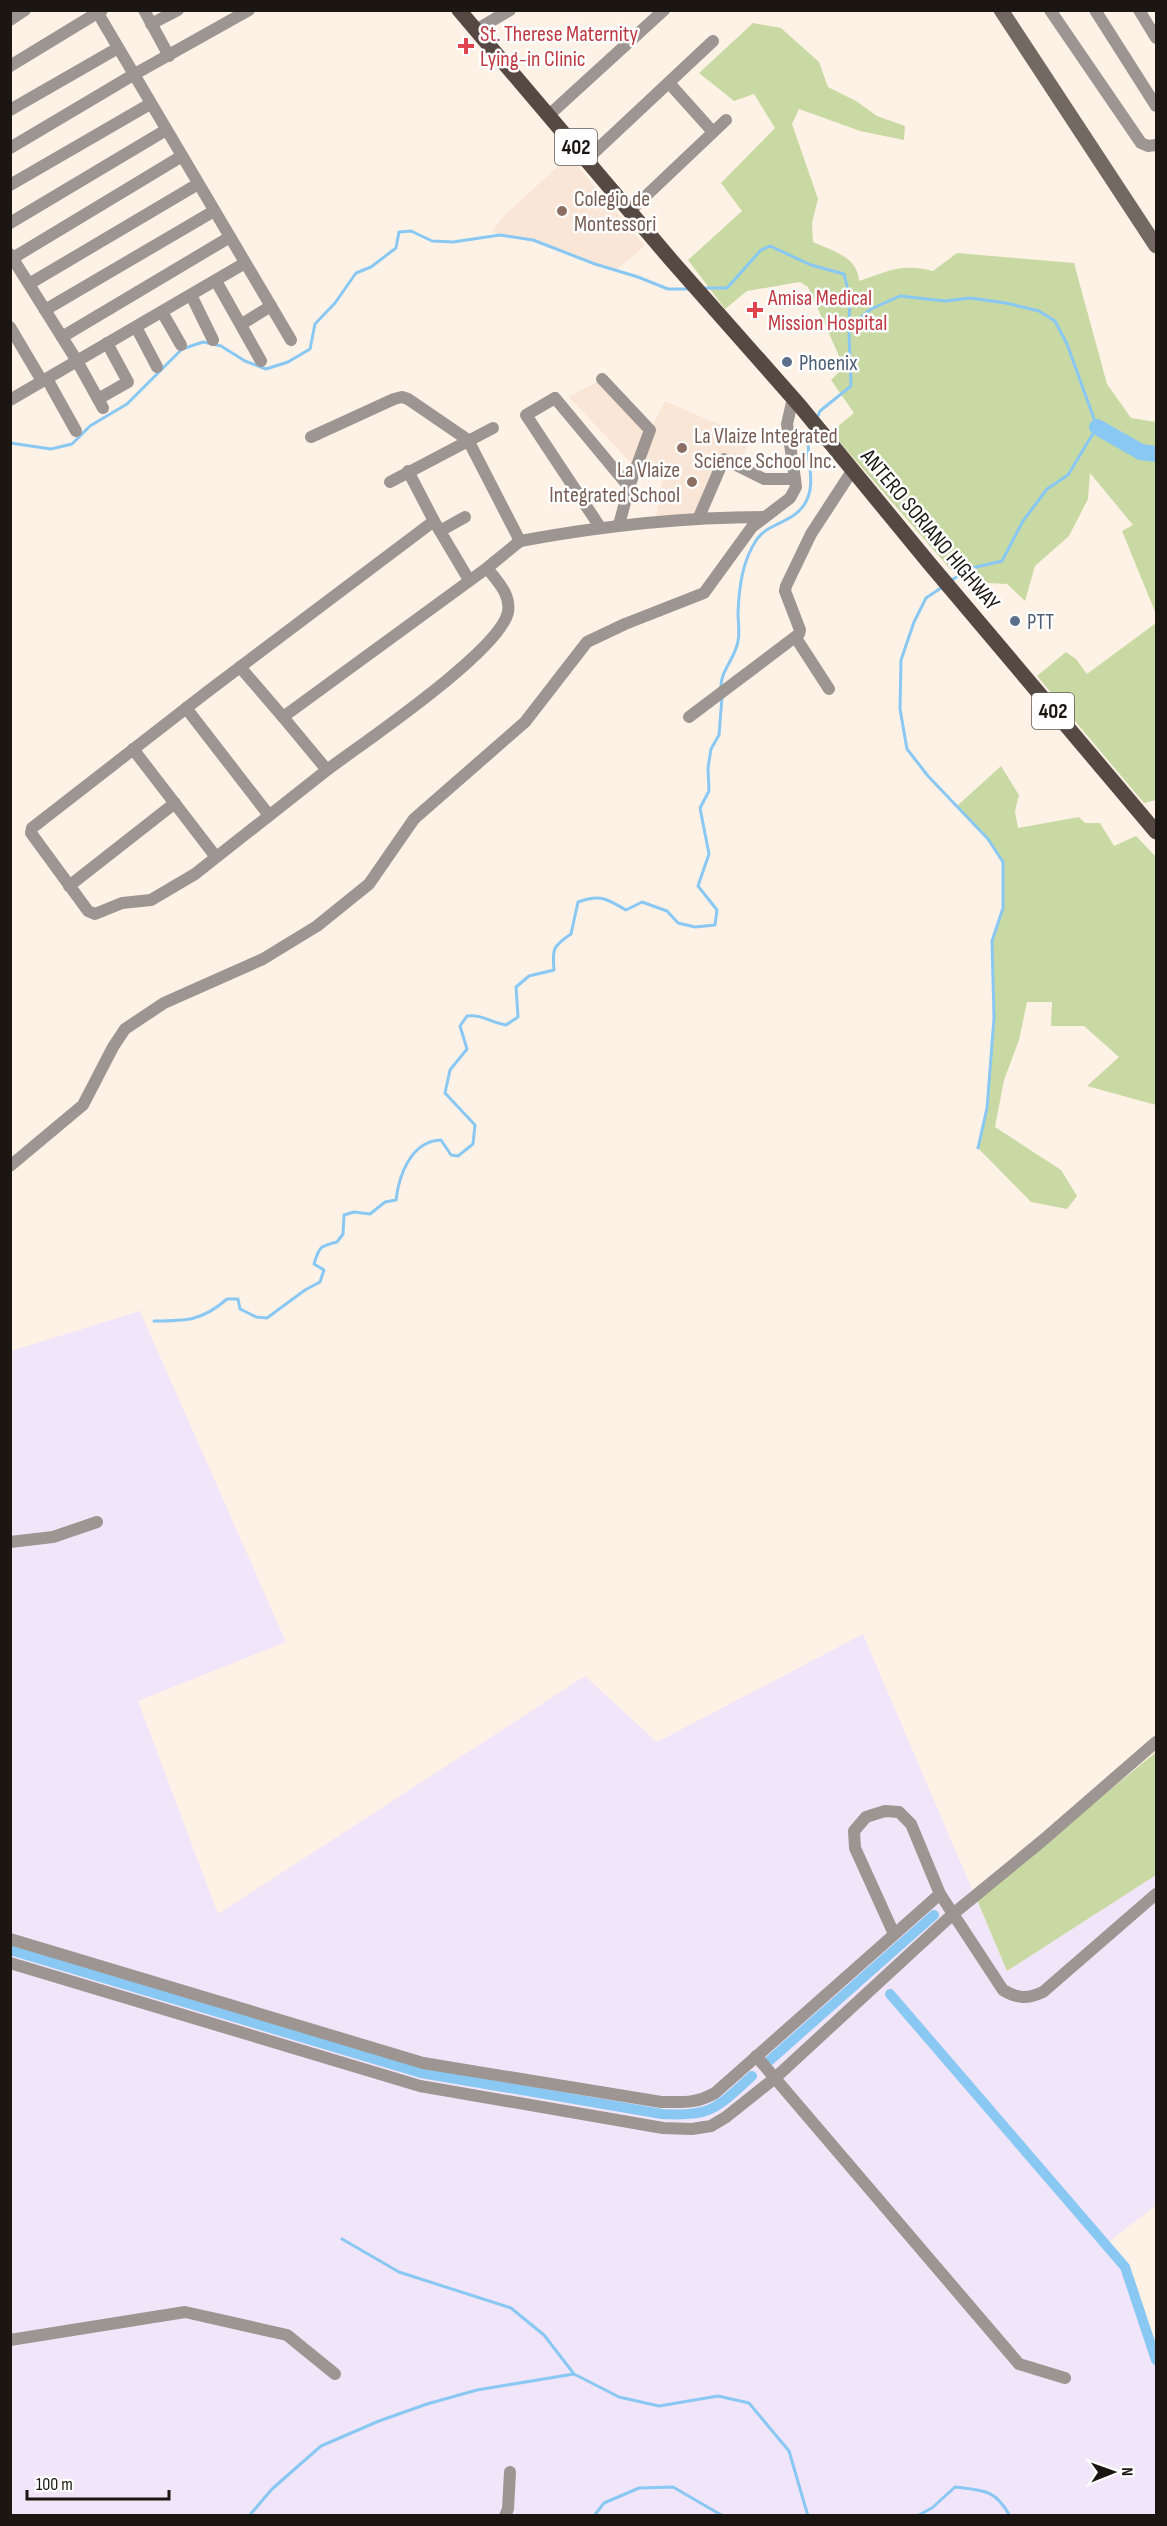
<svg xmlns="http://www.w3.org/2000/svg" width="1167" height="2526" viewBox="0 0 1167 2526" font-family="'Sofia Sans Condensed',sans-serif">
	<rect width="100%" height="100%" fill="#fef2e6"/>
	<path fill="#f1e5f9" d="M140 1311 286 1642 138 1701 218 1914 585 1676 657 1742 863 1634 1007 1971 1156 1875V2205L1106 2244 1125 2267 1156 2360V2515L11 2516V1351Z"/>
	<g fill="#fae6d7">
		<path d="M569 156 645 246 616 270 533 240 500 235 492 231 505 215Z"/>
		<path d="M602 379 650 430 665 401 751 438 738 466 725 459 699 517 655 522 664 470 636 468 569 397Z"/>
	</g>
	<g fill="#c9d9a3">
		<path d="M753 23 781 28 819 62 828 87 856 101 877 116 905 126 904 140 860 131 799 109 792 124 818 199 812 223 813 242C833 251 858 257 859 281 888 271 902 263 933 271L957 253 1074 263 1107 384 1131 418 1156 422V614L1122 531 1133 525 1090 473 1088 499 1069 536 1035 566 1025 601 1007 584 967 582 950 569 831 432 854 413 831 380 844 367 808 287 800 282 747 291 725 309 688 260 742 211 721 183 775 128 754 94 734 101 699 73Z"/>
		<path d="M1156 623V800L1144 803 1037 676 1066 652 1076 659 1087 674Z"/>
		<path d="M1001 766 1019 795 1015 811 1018 828 1079 817 1085 823H1100L1114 846 1136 836 1156 857V1105L1087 1086 1119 1057 1084 1026H1051L1052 1002H1027L1019 1040 1004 1080 995 1127 1061 1170 1077 1196 1067 1209 1031 1202 978 1148 987 1108 994 1018 992 941 1003 908V862L988 839 957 806Z"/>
		<path d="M1156 1752V1875L1007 1971 977 1900Z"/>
	</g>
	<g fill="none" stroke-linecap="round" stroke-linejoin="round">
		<g stroke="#89c8f3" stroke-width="3">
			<path d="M704 288H727L761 250 770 246 811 265 844 274 850 298 849 331"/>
			<path d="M817 418 820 411 851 386 849 333 860 318 871 309 900 296 945 301 970 298 1006 303 1039 311 1055 321 1067 344 1097 427 1068 475 1047 489 1023 521 1002 561 968 569 952 580"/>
			<path d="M10 443 51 449 72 444 90 426 127 404 182 349 203 342 221 346 245 361 266 369 288 362 310 349 315 324 335 303 356 273 371 267 396 248 399 232 411 231 432 241 453 242 500 235 533 240 595 264 638 277 668 289H688"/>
			<path d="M944 586 926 598 914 622 901 660 900 709 907 749 928 776 988 839 1003 862V908L992 941 994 1018 987 1108 978 1148"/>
			<path d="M721 687C720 672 736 657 738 641 740 632 738 622 738 613 739 588 742 561 757 539 770 522 792 523 804 505 820 482 801 451 812 429"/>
			<path d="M154 1321C186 1321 202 1321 227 1299H238L240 1309 256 1317 267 1318 305 1290 320 1282 324 1270 314 1264C319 1247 320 1246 337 1242L343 1234 344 1215 354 1212 370 1214 385 1202 396 1200C399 1175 411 1141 441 1140L451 1155 458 1156 473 1144 475 1125 445 1093 450 1070 467 1049 460 1026 467 1016C482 1014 491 1023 506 1025L518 1017 516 987 529 976 554 970C552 949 553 946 571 934L578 902C600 894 606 898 626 910L642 902 667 911 678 923 695 927 715 925 717 910 698 886 709 854 700 808 709 791 708 768 711 749 719 735 722 697"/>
			<path d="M342 2239 399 2272 511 2308 544 2335 574 2374 619 2397 659 2406 718 2396 749 2403 789 2451 808 2516"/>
			<path d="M249 2516 272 2489 321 2446 379 2421 427 2404 477 2390 574 2374"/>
			<path d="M594 2516 604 2503 639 2488 673 2487 723 2516"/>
			<path d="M917 2516 932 2508 955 2487C983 2490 995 2489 1010 2516"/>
		</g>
		<g stroke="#89c8f3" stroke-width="10">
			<path d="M10 1950 421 2073 662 2114C713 2117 716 2108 752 2076"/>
			<path d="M890 1994 1125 2267 1156 2360"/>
			<path d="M769 2061 934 1915"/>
		</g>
		<path stroke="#89c8f3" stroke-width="16" d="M1097 427 1141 452 1156 454"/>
		<g stroke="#9d9591" stroke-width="12">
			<path d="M96 10 291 340"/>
			<path d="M144 10 169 56"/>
			<path d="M1050 10 1141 143 1148 146 1156 145"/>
			<path d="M1095 10 1156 106"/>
			<path d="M1139 10 1156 38"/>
			<path d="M10 20 25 10"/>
			<path d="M151 24 178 10"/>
			<path d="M476 30 510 10"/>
			<path d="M10 66 102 10"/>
			<path d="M669 83 713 132"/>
			<path d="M10 110 118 48"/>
			<path d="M549 115 664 10"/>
			<path d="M10 148 133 75 249 10"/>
			<path d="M586 160 713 41"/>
			<path d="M10 185 150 104"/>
			<path d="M630 211 726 120"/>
			<path d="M10 223 166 130"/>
			<path d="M10 254 77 361 103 408"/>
			<path d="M13 258 182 156"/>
			<path d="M216 281 261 361"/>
			<path d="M29 284 198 184"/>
			<path d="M191 295 213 340"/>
			<path d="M45 310 214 211"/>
			<path d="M162 312 181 345"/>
			<path d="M242 324 271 306"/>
			<path d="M10 327 42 381"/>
			<path d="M136 327 157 367"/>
			<path d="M62 337 230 237"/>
			<path d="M47 379 76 431"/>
			<path d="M602 379 650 430 629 487 619 525"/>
			<path d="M98 399 128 382 107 343"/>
			<path d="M10 400 245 263"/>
			<path d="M311 437 394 399 402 397 408 399 468 440 520 541C601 526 682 517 765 517"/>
			<path d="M408 471 434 521 469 580"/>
			<path d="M390 482 493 428"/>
			<path d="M699 517 724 459 764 479H795"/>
			<path d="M600 527 526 415 555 398 629 487"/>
			<path d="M440 531 465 517"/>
			<path d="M487 568C497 581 511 594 508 612 500 651 363 743 327 770L283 717 487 568 520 541"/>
			<path d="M796 638 829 689"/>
			<path d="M240 667 283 717"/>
			<path d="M186 708 268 814"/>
			<path d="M689 717 799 634 800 630 785 591 786 586 811 534 852 471"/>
			<path d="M133 749 216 857"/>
			<path d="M327 770 195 874 151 900 122 903 95 914 88 911 31 833 32 828 207 692 434 521"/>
			<path d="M69 886 175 803"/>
			<path d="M10 1166 83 1105 113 1047 125 1029 164 1003 263 959 317 926 369 884 414 819 525 722 587 642 625 624 704 593 752 527 790 498 796 487 795 479 787 424 793 398"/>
			<path d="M10 1542 53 1537 97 1522"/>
			<path d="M894 1934 855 1848 854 1831 866 1817 885 1811 899 1812 911 1824 940 1894 1003 1990C1018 1999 1027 1999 1043 1992L1156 1894"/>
			<path d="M10 1939 423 2063 661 2102C682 2102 696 2104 715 2093L940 1894"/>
			<path d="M10 1963 420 2086 663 2128 692 2129 711 2126 726 2117 775 2078 953 1914 1042 1841 1156 1742"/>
			<path d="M756 2056 1019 2364 1065 2378"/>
			<path d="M10 2340 185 2312 287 2335 335 2374"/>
			<path d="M505 2516 508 2509 510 2472"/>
		</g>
		<path stroke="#736862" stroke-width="15" d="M1001 10 1156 246"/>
		<path stroke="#564842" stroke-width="15" d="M459 10 672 261 800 406 929 563 1156 832"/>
	</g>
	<g fill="#e0444e" stroke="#fff" stroke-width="2">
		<path d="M463 37h6v6h6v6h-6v6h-6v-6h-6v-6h6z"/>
		<path d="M752 301h6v6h6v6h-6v6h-6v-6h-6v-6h6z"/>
	</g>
	<g fill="#8d6e63" stroke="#fff" stroke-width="2">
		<circle cx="562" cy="211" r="6"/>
		<circle cx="682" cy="448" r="6"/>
		<circle cx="692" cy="482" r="6"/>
	</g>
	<g fill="#5c6f8a" stroke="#fff" stroke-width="2">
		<circle cx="787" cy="362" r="6"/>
		<circle cx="1015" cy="621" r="6"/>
	</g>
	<g text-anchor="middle" stroke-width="5" stroke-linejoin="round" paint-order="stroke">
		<g fill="#fff" stroke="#5f5c58" stroke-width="1.5">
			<rect x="555" y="129" width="42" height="36" rx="4.5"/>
			<rect x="1032" y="693" width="42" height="36" rx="4.5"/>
		</g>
		<g font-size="21" font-weight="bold" fill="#1b1611">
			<text x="576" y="154">402</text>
			<text x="1053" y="718">402</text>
		</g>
		<g font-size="22" fill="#be3a42" stroke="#fff" text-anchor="start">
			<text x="480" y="41">St. Therese Maternity<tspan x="480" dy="25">Lying-in Clinic</tspan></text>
			<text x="768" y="305">Amisa Medical<tspan x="768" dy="25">Mission Hospital</tspan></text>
		</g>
		<g font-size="22" fill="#785e54" stroke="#fff" text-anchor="start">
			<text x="574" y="206">Colegio de<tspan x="574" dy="25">Montessori</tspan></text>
			<text x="694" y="443">La Vlaize Integrated<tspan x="694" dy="25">Science School Inc.</tspan></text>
			<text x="680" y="477" text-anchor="end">La Vlaize<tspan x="680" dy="25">Integrated School</tspan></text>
		</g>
		<g font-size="22" fill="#4e5e75" stroke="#fff" text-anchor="start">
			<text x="799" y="370">Phoenix</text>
			<text x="1027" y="629">PTT</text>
		</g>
		<g font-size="22" fill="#1b1611" stroke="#fff">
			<text transform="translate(931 529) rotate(50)" y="8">ANTERO SORIANO HIGHWAY</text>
		</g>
	</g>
	<rect width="1167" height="2526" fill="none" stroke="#1b1611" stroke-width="24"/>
	<g transform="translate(1113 2472) rotate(89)" stroke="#ffffff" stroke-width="4.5" paint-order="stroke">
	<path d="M0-4.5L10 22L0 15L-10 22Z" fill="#1b1611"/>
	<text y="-9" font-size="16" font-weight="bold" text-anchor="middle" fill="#1b1611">N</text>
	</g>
	<path d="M27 2490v9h142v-9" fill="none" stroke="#1b1611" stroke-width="3"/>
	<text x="36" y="2490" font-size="18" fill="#1b1611" stroke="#ffffff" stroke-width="4.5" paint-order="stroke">100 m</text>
</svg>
